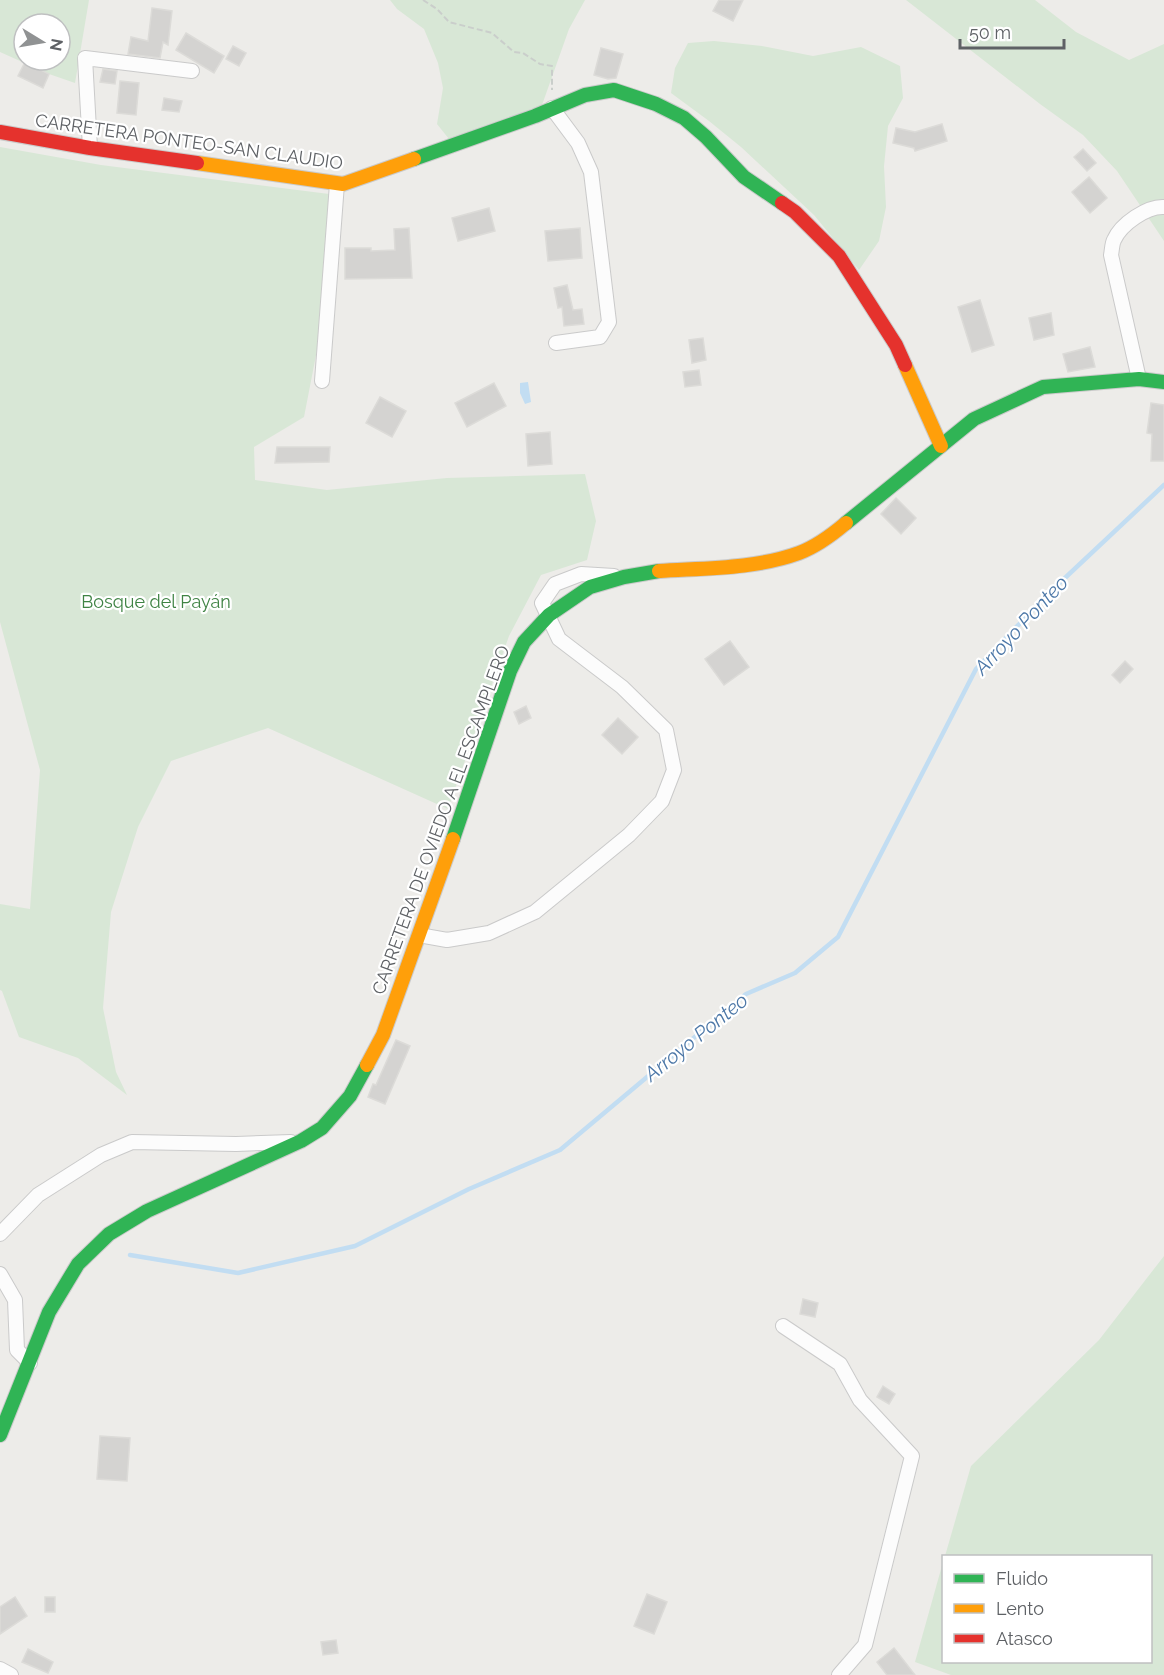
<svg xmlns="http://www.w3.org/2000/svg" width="1164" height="1675" viewBox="0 0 1164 1675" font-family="Raleway,sans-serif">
	<rect width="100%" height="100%" fill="#edece9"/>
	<g fill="#d8e7d6" fill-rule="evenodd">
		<path d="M0 0H89L75 83 49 74 0 52ZM24 24H60V60H24Z"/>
		<path d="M390 0H585L569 29 542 105 449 139 437 124 443 88 438 63 424 29 397 9Z"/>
		<path d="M906 0H1035L1076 32 1129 60 1164 44V241L1117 171 1083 135 1040 104Z"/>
		<path d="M714 41 762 46 813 56 861 47 900 66 903 98 888 126 884 166 886 207 879 241 859 270 814 215 741 147 709 121 671 93 675 68 688 43Z"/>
		<path d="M0 147 101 165 337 195 331 278 304 417 254 447 255 480 327 490 447 478 585 474 596 521 587 560 541 575 509 636 448 809 268 728 171 761 138 827 111 912 103 1008 116 1072 127 1095 78 1058 19 1037 2 991 0 990V904L30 909 40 770 0 622Z"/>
		<path d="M1164 1256V1675H951L915 1662 943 1562 944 1662H1150V1556H945L971 1466 1099 1340Z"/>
	</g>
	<path fill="#c2ddf2" d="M528 382 531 402 525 404 520 393V383Z"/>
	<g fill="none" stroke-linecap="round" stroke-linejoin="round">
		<path stroke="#c2ddf2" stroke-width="4.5" d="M130 1255 238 1273 355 1246 469 1189 560 1150 746 994 795 973 838 937 976 669 1050 592 1164 485"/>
	</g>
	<g fill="#d4d3d1" stroke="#dcdbd8" stroke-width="1.5">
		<path d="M719 0H743L733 21 713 11Z"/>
		<path d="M152 8 172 11 168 45 163 42 160 58 128 54 131 37 148 41Z"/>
		<path d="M186 33 224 56 214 73 176 50Z"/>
		<path d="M233 46 246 53 239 66 226 59Z"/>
		<path d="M601 48 623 54 616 78 608 79 594 75Z"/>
		<path d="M25 62 49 74 43 88 18 76Z"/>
		<path d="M103 69 117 71 115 84 100 82Z"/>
		<path d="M120 81 139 83 136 115 117 113Z"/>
		<path d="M164 98 182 101 179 112 162 110Z"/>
		<path d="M942 124 947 141 915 151 914 148 893 143 896 128 915 132Z"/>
		<path d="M1083 149 1096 163 1087 171 1074 157Z"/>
		<path d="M1089 177 1107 198 1090 213 1072 192Z"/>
		<path d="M489 208 495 231 458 241 452 218Z"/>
		<path d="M409 228 412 278 345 279V248H371V251L395 250 394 229Z"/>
		<path d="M580 228 582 258 548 261 545 231Z"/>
		<path d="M567 285 573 310 582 309 584 324 564 326 562 307 558 308 554 288Z"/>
		<path d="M980 300 994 345 972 352 958 307Z"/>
		<path d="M1051 313 1054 335 1034 340 1029 318Z"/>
		<path d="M703 338 706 360 692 363 689 340Z"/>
		<path d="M1090 347 1095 367 1068 372 1063 354Z"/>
		<path d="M699 370 701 385 685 387 683 372Z"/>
		<path d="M494 383 506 406 467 427 455 403Z"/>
		<path d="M380 397 406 411 392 437 366 423Z"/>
		<path d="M1151 403 1164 405V461H1151L1152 434 1147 433Z"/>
		<path d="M550 432 552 464 528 466 526 434Z"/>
		<path d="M277 447H330L329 462 275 463Z"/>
		<path d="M896 498 916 518 901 534 881 514Z"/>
		<path d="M730 641 749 667 724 685 705 659Z"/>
		<path d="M1125 661 1133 669 1120 683 1112 675Z"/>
		<path d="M526 706 531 718 519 724 514 712Z"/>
		<path d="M618 718 638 737 622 754 602 735Z"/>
		<path d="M396 1040 410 1046 385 1104 368 1097 373 1084 376 1085Z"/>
		<path d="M803 1299 818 1303 815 1317 800 1314Z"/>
		<path d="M883 1386 895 1394 889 1404 877 1397Z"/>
		<path d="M100 1436 130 1438 127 1481 97 1479Z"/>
		<path d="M647 1594 667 1602 654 1634 634 1626Z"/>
		<path d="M15 1597 27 1616 0 1634V1607Z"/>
		<rect x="45" y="1597" width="10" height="15"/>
		<path d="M336 1640 338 1653 323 1655 321 1642Z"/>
		<path d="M894 1648 915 1675H887L877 1662Z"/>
		<path d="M28 1649 53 1662 48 1673 22 1662Z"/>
	</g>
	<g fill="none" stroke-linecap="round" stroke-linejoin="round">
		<g stroke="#cacaca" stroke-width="16">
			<g id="street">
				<path d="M552 108 578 143 591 172 609 322 600 337 556 343"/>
				<path d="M90 148 85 58 192 71"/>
				<path d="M1139 379 1111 255C1112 250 1112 244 1114 240 1121 224 1147 206 1164 207"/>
				<path d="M322 381 337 184"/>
				<path d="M419 935 447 940 489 933 535 912 629 835 662 801 674 770 666 730 622 687 559 639 542 603 555 584 581 574 614 576"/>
				<path d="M0 1234 38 1195 101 1155 132 1142 236 1144 291 1142"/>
				<path d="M0 1274 15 1300 17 1350 30 1363"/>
				<path d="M783 1326 840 1364 860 1400 912 1456 865 1645 839 1675"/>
				<path d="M0 1669 11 1675"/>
			</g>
		</g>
		<g stroke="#cacaca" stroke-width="16">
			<g id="fast">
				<path d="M414 159 535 116 585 95 614 90 656 104 684 118 706 137 744 177 782 203"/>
				<path d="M846 523 974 419 1043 387 1139 379 1164 382"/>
				<path d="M453 839 510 671 524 642 549 615 590 587 624 577 659 571"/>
				<path d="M0 1435 49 1312 78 1264 109 1234 147 1211 301 1141 322 1128 350 1096 367 1065"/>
			</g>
		</g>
		<g stroke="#cacaca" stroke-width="16">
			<g id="slow">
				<path d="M197 163 343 184 414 159"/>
				<path d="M905 365 941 446"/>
				<path d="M659 571C705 568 755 569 799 553 815 547 833 534 846 523"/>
				<path d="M367 1065 383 1035 453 839"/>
			</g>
		</g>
		<g stroke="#cacaca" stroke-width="16">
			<g id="jam">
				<path d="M0 132 90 148 197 163"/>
				<path d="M782 203 795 212 839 256 896 345 905 365"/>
			</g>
		</g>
		<path stroke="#cacecb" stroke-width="2" stroke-dasharray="6 3" stroke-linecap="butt" d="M423 0 437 9 449 22 492 33 514 52 523 53 540 64 552 66V90"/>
		<use href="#street" stroke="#fcfcfc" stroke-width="14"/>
		<use href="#fast" stroke="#30b455" stroke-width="14"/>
		<use href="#slow" stroke="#ff9f0a" stroke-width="14"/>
		<use href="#jam" stroke="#e5322d" stroke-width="14"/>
	</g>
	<g text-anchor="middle" stroke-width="4.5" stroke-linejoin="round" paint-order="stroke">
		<g font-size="18" fill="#5e6165" stroke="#fff">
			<text transform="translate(189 142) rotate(8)" y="6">CARRETERA PONTEO-SAN CLAUDIO</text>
			<text transform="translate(441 820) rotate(-70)" y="6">CARRETERA DE OVIEDO A EL ESCAMPLERO</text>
		</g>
		<g font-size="18" fill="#3f8344" stroke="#fff">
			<text x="156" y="608">Bosque del Payán</text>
		</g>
		<g font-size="20" font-style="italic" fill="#4c77a7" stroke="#fff">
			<text transform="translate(1021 625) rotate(-47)" y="7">Arroyo Ponteo</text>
			<text transform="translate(696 1037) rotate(-39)" y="7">Arroyo Ponteo</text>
		</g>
	</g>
	<rect x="942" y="1555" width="210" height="108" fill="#ffffff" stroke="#bfc0c1" stroke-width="1.5"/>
	<rect x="954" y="1574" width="30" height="9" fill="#30b455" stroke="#bfc0c1" stroke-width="1.5"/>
	<text x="996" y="1585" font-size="18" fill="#5e6165">Fluido</text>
	<rect x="954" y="1604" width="30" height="9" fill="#ff9f0a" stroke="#bfc0c1" stroke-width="1.5"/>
	<text x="996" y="1615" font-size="18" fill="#5e6165">Lento</text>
	<rect x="954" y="1634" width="30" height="9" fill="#e5322d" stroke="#bfc0c1" stroke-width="1.5"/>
	<text x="996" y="1645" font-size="18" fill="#5e6165">Atasco</text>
	<g transform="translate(42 42) rotate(101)"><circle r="28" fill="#ffffff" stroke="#bfc0c1" stroke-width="1.5"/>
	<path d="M0-4.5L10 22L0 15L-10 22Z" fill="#909293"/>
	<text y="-9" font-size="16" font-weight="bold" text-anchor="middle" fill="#5e6165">N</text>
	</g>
	<path d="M960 39v9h104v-9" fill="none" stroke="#5e6165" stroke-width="3"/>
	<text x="969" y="39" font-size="18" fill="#5e6165" stroke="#ffffff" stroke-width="4.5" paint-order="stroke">50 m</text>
</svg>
